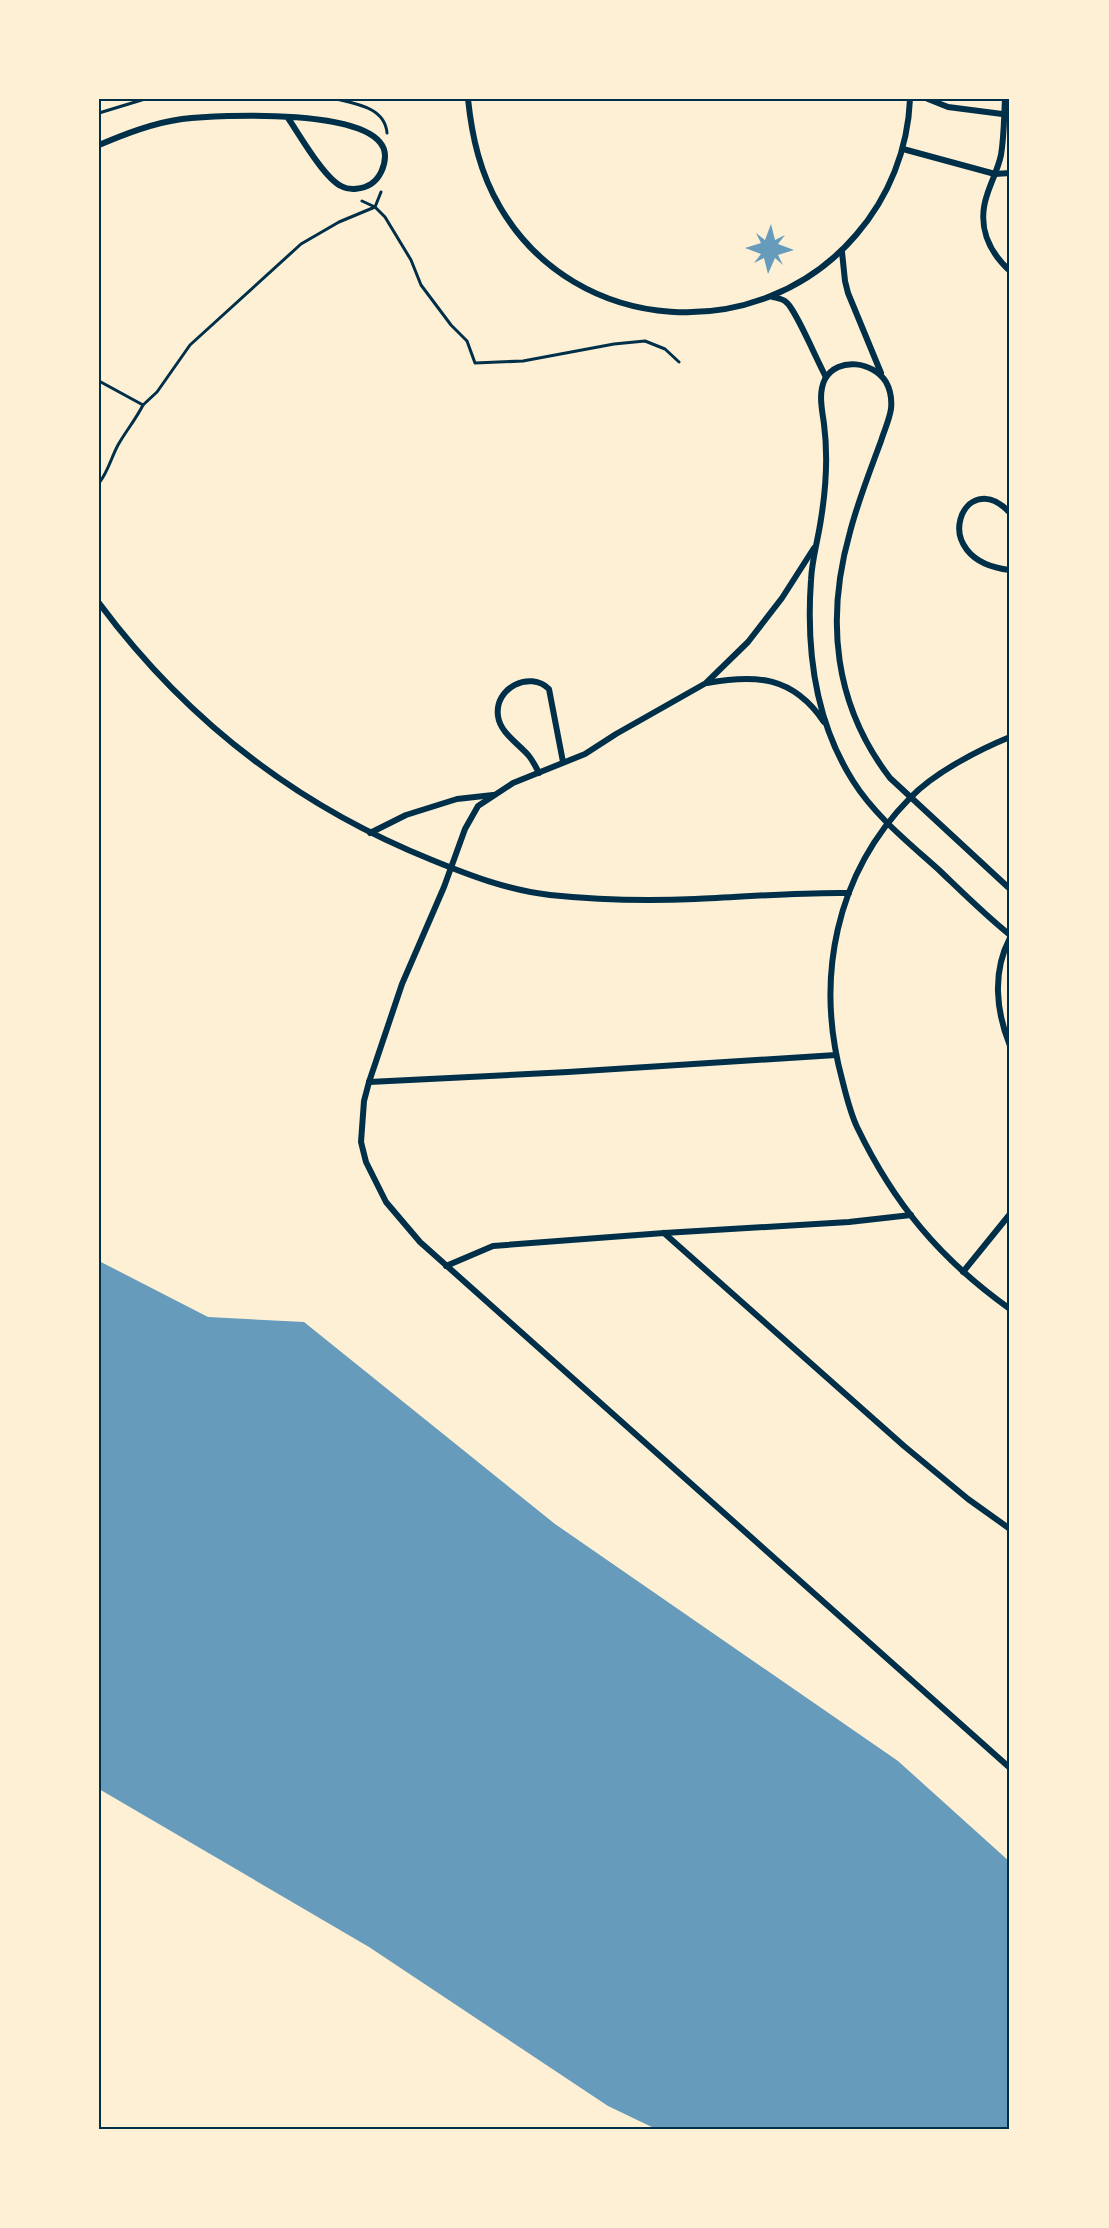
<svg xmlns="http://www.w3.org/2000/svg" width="1109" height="2228" viewBox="0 0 1109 2228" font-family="'Exo 2',sans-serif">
	<rect width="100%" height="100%" fill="#fdf0d5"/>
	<g fill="#669bbc">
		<path d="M771 224 775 240 785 235 778 244 794 250 778 255 783 265 775 258 768 274 764 258 754 263 761 254 745 248 761 243 756 233 765 240Z"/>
		<path d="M99 1261 208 1317 304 1322 555 1524 898 1761 1010 1862V2129H656L608 2106 369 1947 99 1789Z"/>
	</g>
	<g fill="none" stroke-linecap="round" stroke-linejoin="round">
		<g stroke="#003049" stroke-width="3">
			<path d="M336 99C357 104 385 108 387 133"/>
			<path d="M99 113 145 99"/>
			<path d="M362 201 375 207 385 217 411 260 421 285 451 325 467 341 475 363 523 361 614 344 645 341 665 349 679 362"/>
			<path d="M99 381 143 405C136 419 126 431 118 445 111 458 108 472 99 483"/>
			<path d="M143 405 157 392 190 345 301 244 339 222 375 207 381 192"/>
		</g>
		<g stroke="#003049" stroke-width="6">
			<path d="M468 99C472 137 480 173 500 207 576 337 760 347 856 235 889 197 908 149 910 99"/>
			<path d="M928 99 948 107 1010 115"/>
			<path d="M1005 99C1004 118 1004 137 1001 155 998 169 991 182 987 195 977 225 988 251 1010 271"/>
			<path d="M99 145C125 134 153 123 182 119 216 115 385 106 385 156 385 166 380 178 371 184 363 189 350 191 341 186 324 178 299 134 288 118"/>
			<path d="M903 149 995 174 1010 173"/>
			<path d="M842 252 845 281 848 293 881 373"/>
			<path d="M773 297C777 298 783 299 786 302 795 308 818 363 826 377"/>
			<path d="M1010 513C965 463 923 560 1010 570"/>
			<path d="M814 548 782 598 748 642 706 683 616 734 585 754 513 783 478 806 465 829 444 887 402 984 369 1082 364 1101 361 1142 366 1162 386 1202 420 1242 1010 1768"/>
			<path d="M99 603C186 720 297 806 432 860 471 876 508 890 550 895 598 900 647 901 695 899 746 897 797 892 849 893"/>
			<path d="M707 683C756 674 793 676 824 722"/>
			<path d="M1010 737C978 750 934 773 910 798 835 874 815 979 842 1079 846 1095 850 1112 857 1127 894 1204 940 1259 1010 1309"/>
			<path d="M539 773C536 767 533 761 529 756 519 744 500 733 498 716 494 688 530 670 549 689L563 762"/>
			<path d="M370 833 406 815 457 799 493 795"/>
			<path d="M1010 889 890 778C834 705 825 620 850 532 858 501 870 471 881 441 884 431 889 421 891 409 892 399 891 391 886 382 874 362 838 356 825 379 818 393 822 409 824 424 828 455 826 488 821 519 818 540 812 559 811 580 806 650 815 721 853 781 875 816 909 843 939 870 962 892 985 915 1010 935"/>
			<path d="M1010 938C992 972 996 1011 1010 1046"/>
			<path d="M369 1082 568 1072 836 1055"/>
			<path d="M664 1233 904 1446 968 1499 1010 1529"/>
			<path d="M446 1266 493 1246 664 1233 849 1222 911 1215"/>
			<path d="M963 1272 1010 1214"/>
		</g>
	</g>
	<rect width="1109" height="2228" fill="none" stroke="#fdf0d5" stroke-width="201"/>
	<rect x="100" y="100" width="908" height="2028" fill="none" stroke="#003049" stroke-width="2"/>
</svg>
